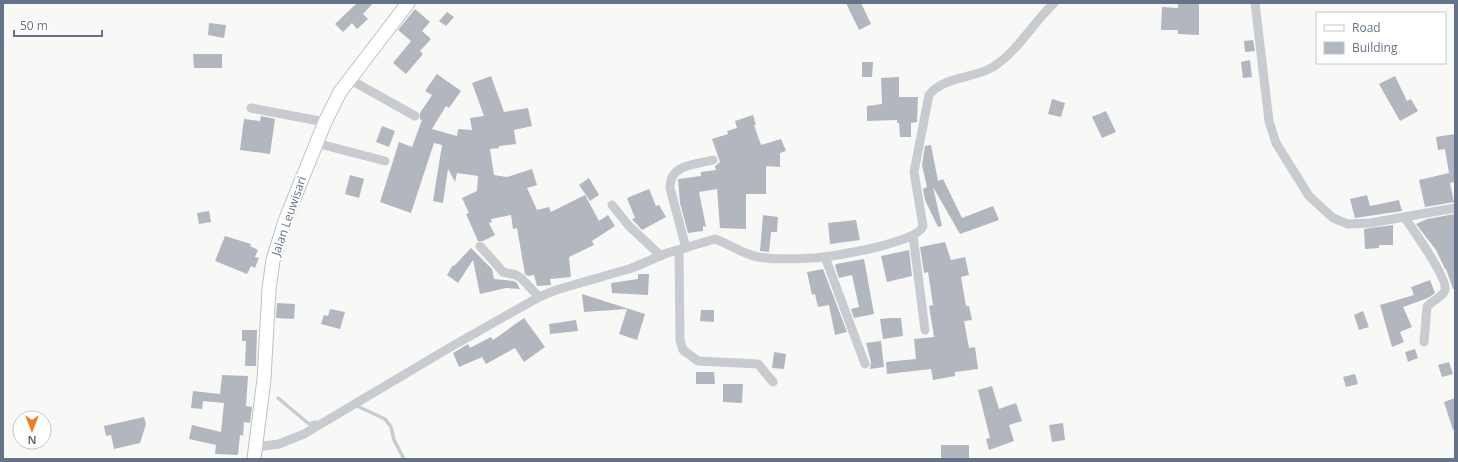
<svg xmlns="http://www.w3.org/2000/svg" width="1458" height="462" viewBox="0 0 1458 462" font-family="'Open Sans',sans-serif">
	<rect width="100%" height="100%" fill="#f8f9f6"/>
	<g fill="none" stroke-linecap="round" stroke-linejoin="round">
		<g stroke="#c5ccd4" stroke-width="3.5">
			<path d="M278 398 309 424 316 422"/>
			<path d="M357 406 385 419 391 427 394 440 404 459"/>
		</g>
	</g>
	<g fill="#b1b6bf">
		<path d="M357 3H373L363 14 368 19 357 29 352 23 343 32 335 24Z"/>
		<path d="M846 3H861L871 24 859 30Z"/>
		<path d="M1178 3H1199V35L1178 34V30H1161L1162 7 1178 8Z"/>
		<path d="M415 9 430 22 422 31 431 39 420 51 423 54 406 74 393 63 411 41 398 30Z"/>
		<path d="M447 12 454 17 446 26 439 21Z"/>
		<path d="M209 23 226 25 224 38 208 35Z"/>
		<path d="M1253 40 1255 51 1245 52 1244 41Z"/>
		<path d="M193 54H222V68H194Z"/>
		<path d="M1250 60 1252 77 1243 78 1241 62Z"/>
		<path d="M862 62H873L872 77H862Z"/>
		<path d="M437 74 461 91 449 108 446 106 432 129 457 136 458 129 472 130 470 118 484 116 472 83 491 76 504 112 528 108 532 126 514 130 516 144 499 146V148L490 149 494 175 507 177 532 169 537 185 527 188 537 210 549 207 551 212 585 195 599 221 608 215 615 226 592 241 594 245 569 257 571 277 550 279 551 285 537 286 534 275 528 276 525 274 517 228 513 229 511 215 491 219 492 222 489 223 495 235 483 241H478L466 214 469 213 462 198 477 191 478 176 457 173 455 182 448 169 443 203 433 201 442 145 434 143 411 213 380 202 399 142 412 147 422 120 420 119V113L432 95 425 91Z"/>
		<path d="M1395 76 1407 101 1411 99 1418 111 1400 121 1379 84Z"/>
		<path d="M899 77V97H918L917 122 911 123V137H900L899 123H897V120L867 121V106L882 104 881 78Z"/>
		<path d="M1052 99 1065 103 1061 117 1048 114Z"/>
		<path d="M1106 111 1116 132 1102 138 1092 117Z"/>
		<path d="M753 115 756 125H754L761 145 781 139 786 151 780 153V167L766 166V194H746V229L720 228 717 189 699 192 706 227 703 226V231L688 233 680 203 678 179 701 176V172L716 170 715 166 720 162 712 139 728 134 727 131 737 128 735 121Z"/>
		<path d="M261 116 275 119 270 154 240 150 244 119 260 121Z"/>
		<path d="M382 126 395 131 389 147 376 142Z"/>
		<path d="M1455 134V182L1450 183 1454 202 1425 207 1419 180 1449 173 1445 149 1438 150 1436 137Z"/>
		<path d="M931 145 938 181 943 179 962 218 993 206 999 220 960 234 933 187 942 226 938 227 925 200 923 189 927 187 922 165 925 146Z"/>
		<path d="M350 175 364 179 359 198 345 194Z"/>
		<path d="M589 178 599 195 590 201 579 185Z"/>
		<path d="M649 189 656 206 659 205 666 217 642 230 632 219 635 218 627 198Z"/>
		<path d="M1367 195 1370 206 1399 200 1402 211 1355 218 1350 199Z"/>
		<path d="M209 211 211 222 199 224 197 213Z"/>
		<path d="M1455 214V289H1453L1446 269H1445L1436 250 1416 224 1427 219Z"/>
		<path d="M763 215 778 217 777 232H771L769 252 760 251Z"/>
		<path d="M856 220 860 240 830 244 828 223Z"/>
		<path d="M1393 225V245H1379V248L1365 249 1364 229Z"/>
		<path d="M225 236 251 244 250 246 258 250 255 257 259 258 255 268 251 266 247 274 215 261Z"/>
		<path d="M945 242 951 260 965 257 969 275 961 277 966 306H969L972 320 964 321 969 348 975 347 978 369 955 372V376L933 380 931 369 887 374 886 362 916 359 914 339 934 337 929 306 933 305 928 272 924 273 920 247Z"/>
		<path d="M471 248 492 269 494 279 514 281 517 283 520 289 506 288 480 294 473 260 458 283 447 275 453 265 454 266Z"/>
		<path d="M909 250 912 276 887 282 881 256Z"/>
		<path d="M864 259 874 314 854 318 851 309 859 307 852 275 839 278 835 266 836 264Z"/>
		<path d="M823 269 847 332 835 335 829 305 818 307 815 294 812 295 807 272Z"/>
		<path d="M638 274H649L648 295 612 293 611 283 638 279Z"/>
		<path d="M1430 280 1435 293 1428 298 1403 307 1412 327 1400 332 1404 342 1392 347 1380 305 1414 295 1411 287Z"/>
		<path d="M582 294 645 314 637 340 619 334 627 309 584 312Z"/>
		<path d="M277 303 295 304 294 319 276 318Z"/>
		<path d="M330 309 345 312 340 329 321 324 324 315 328 316Z"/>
		<path d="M701 310H714V322L700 321Z"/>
		<path d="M1363 311 1369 327 1359 330 1354 315Z"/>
		<path d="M524 318 545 347 524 362 515 348 486 364 482 357 459 367 453 353 468 344 470 348 491 337 493 340Z"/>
		<path d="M891 318H901L903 336 883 339 880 319Z"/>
		<path d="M576 320 578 331 550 334 549 324Z"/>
		<path d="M242 330H257L256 366H245L246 341H242Z"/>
		<path d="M881 341 884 367 870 369 871 362 866 343Z"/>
		<path d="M1415 349 1418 358 1408 362 1405 352Z"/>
		<path d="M774 352 786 354 784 369 772 368Z"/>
		<path d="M1449 362 1453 374 1442 377 1438 365Z"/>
		<path d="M696 372H714L715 384H696Z"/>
		<path d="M1355 374 1358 384 1346 387 1343 377Z"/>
		<path d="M222 375 248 376 246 406 252 407 250 423 244 422 243 436 240 435 238 455 215 454 216 445 189 439 192 425 221 432 224 403 203 401 202 409 191 408 193 391 220 394Z"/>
		<path d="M723 384H743L742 403 723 402Z"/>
		<path d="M992 386 999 409 1016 403 1022 421 1009 425 1014 441 989 450 986 439 990 438 978 390Z"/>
		<path d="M1455 398V429L1453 430 1444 402Z"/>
		<path d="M144 417 146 424 140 443 114 449 111 435 106 436 104 426Z"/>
		<path d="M1063 423 1065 440 1052 442 1049 425Z"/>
		<rect x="941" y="445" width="28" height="14"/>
	</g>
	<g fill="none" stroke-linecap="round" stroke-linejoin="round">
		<g stroke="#bcc0c6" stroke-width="15">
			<path id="secondary" d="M254 459 264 379 269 289 273 260 285 221 325 122 340 92 408 3"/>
		</g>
		<g stroke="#c8cbcf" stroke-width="9">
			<path d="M1255 3 1269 121 1276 143 1309 196 1333 218 1348 224 1370 223 1455 208"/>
			<path d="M349 79 415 116"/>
			<path d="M251 108 325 122"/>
			<path d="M316 143 385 161"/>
			<path d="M612 205 629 226 661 256"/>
			<path d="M1405 218C1413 230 1448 278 1445 290 1443 297 1431 301 1427 307L1424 342"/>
			<path d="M913 236 925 330"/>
			<path d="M480 246 503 272 516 275 521 278 539 297"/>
			<path d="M686 248 670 188C670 164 694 165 713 160"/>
			<path d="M679 250 680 340 683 350 698 361 758 364 773 382"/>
			<path d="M825 257 865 364"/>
			<path d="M256 447 279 444 304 434 449 348 539 297 556 290 632 268 667 253 715 239C730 244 742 254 758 257 775 260 795 259 813 258 832 257 918 243 923 226L914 172 929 95C944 76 973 79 993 67 1018 51 1033 23 1054 3"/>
		</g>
		<use href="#secondary" stroke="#fff" stroke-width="13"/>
	</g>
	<g text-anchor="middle" stroke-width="4" stroke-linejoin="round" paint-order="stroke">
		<g font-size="12" fill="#657289" stroke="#fff">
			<text transform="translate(289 216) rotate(-71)" y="4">Jalan Leuwisari</text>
		</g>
	</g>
	<rect width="1458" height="462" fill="none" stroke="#657289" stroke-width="8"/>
	<rect x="1316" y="12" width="130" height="52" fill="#ffffff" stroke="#c1c7d0"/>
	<rect x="1324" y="25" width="20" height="6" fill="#ffffff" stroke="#c1c7d0"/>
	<text x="1352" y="32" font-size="12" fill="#657289">Road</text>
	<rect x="1324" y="42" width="20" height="12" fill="#b1b6bf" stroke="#c1c7d0"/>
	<text x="1352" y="52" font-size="12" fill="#657289">Building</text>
	<g transform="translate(32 430) rotate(180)"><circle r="19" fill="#ffffff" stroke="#c1c7d0"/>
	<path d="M0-3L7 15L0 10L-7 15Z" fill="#f07d1f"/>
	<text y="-6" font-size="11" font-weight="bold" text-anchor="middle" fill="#657289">N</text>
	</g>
	<path d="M14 30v6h88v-6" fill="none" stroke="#657289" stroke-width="2"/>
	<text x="20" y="30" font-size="12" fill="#657289" stroke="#ffffff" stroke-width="3" paint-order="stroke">50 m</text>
</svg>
